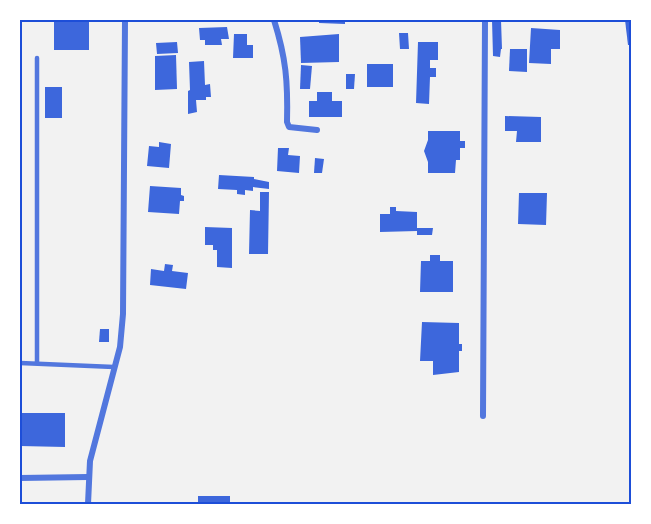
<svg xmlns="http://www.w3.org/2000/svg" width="651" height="524" viewBox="0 0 651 524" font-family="'Exo 2',sans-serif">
	<rect width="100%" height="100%" fill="#f2f2f2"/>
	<g fill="#3d67dc">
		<rect x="54" y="20" width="35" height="30"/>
		<path d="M319 20H345V24L319 23Z"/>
		<path d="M492 20H501L502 49H501L500 57 493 56Z"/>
		<path d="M625 20H632V45H628Z"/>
		<path d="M227 27 229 39H221L222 45H205V40H200L199 28Z"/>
		<path d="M531 28 560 30V49H551V64L529 63Z"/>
		<path d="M399 33H408L409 49H400Z"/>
		<path d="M234 34H247V45H253V58H233Z"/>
		<path d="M339 34V62L301 63 300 37Z"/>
		<path d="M177 42 178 53 157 54 156 43Z"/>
		<path d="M418 42H438V60H430V68H436V77H430L429 104 416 103Z"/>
		<path d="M510 49H527V72L509 71Z"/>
		<path d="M176 55 177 89 155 90V56Z"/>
		<path d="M204 61 205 85 210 84 211 97H206V100H196L197 112 188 114V91L190 90 189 62Z"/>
		<rect x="367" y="64" width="26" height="23"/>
		<path d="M301 65 312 66 310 89H300Z"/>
		<path d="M346 74H355L354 89H346Z"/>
		<rect x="45" y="87" width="17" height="31"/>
		<path d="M317 92H332V101H342V117H309V101H317Z"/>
		<path d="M505 116 541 117V142H516L517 131H505Z"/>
		<path d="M428 131H460V141H465V148H460V160H456L455 173H428V162L424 151 428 140Z"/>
		<path d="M159 142 171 144 169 168 147 166 149 146 159 147Z"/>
		<path d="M278 148H289L288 155 300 156 299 173 277 171Z"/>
		<path d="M315 158 324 159 322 173H314Z"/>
		<path d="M219 175 254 177V179L269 182V189L253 187V191L245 190V195L237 194V190L218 189Z"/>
		<path d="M150 186 181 188V195L184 196V201H180L179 214 148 212Z"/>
		<path d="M260 192H269L268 254H249L250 210 260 211Z"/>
		<path d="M519 193H547L546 225 518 224Z"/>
		<path d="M390 207H396V211L417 212V228H433L432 235H417V231L380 232V214H390Z"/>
		<path d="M205 227 232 228V268L217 267V250H213V245H205Z"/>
		<path d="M430 255H440V261H453V292H420L421 261H430Z"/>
		<path d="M165 264 173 265 172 271 188 273 186 289 150 285 151 269 164 271Z"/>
		<path d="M422 322 459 323V344H462V351H459V372L433 375V361H420Z"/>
		<path d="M100 329H109V342H99Z"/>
		<path d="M20 413H65V447L20 446Z"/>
		<rect x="198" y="496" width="32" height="8"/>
	</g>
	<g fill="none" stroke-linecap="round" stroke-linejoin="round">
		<g stroke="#5277de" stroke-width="4.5">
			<path d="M20 363 114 367"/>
			<path d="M37 363V58"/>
		</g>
		<g stroke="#5277de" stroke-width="6">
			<path d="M274 20C286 58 288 82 287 122L289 127 317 130"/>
			<path d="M483 416 485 20"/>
			<path d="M20 478 88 477"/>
			<path d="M88 504 90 461 120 347 123 314 125 20"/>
		</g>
	</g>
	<rect width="651" height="524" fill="none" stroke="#ffffff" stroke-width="42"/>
	<rect x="21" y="21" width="609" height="482" fill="none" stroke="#1d4ed8" stroke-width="2"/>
</svg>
